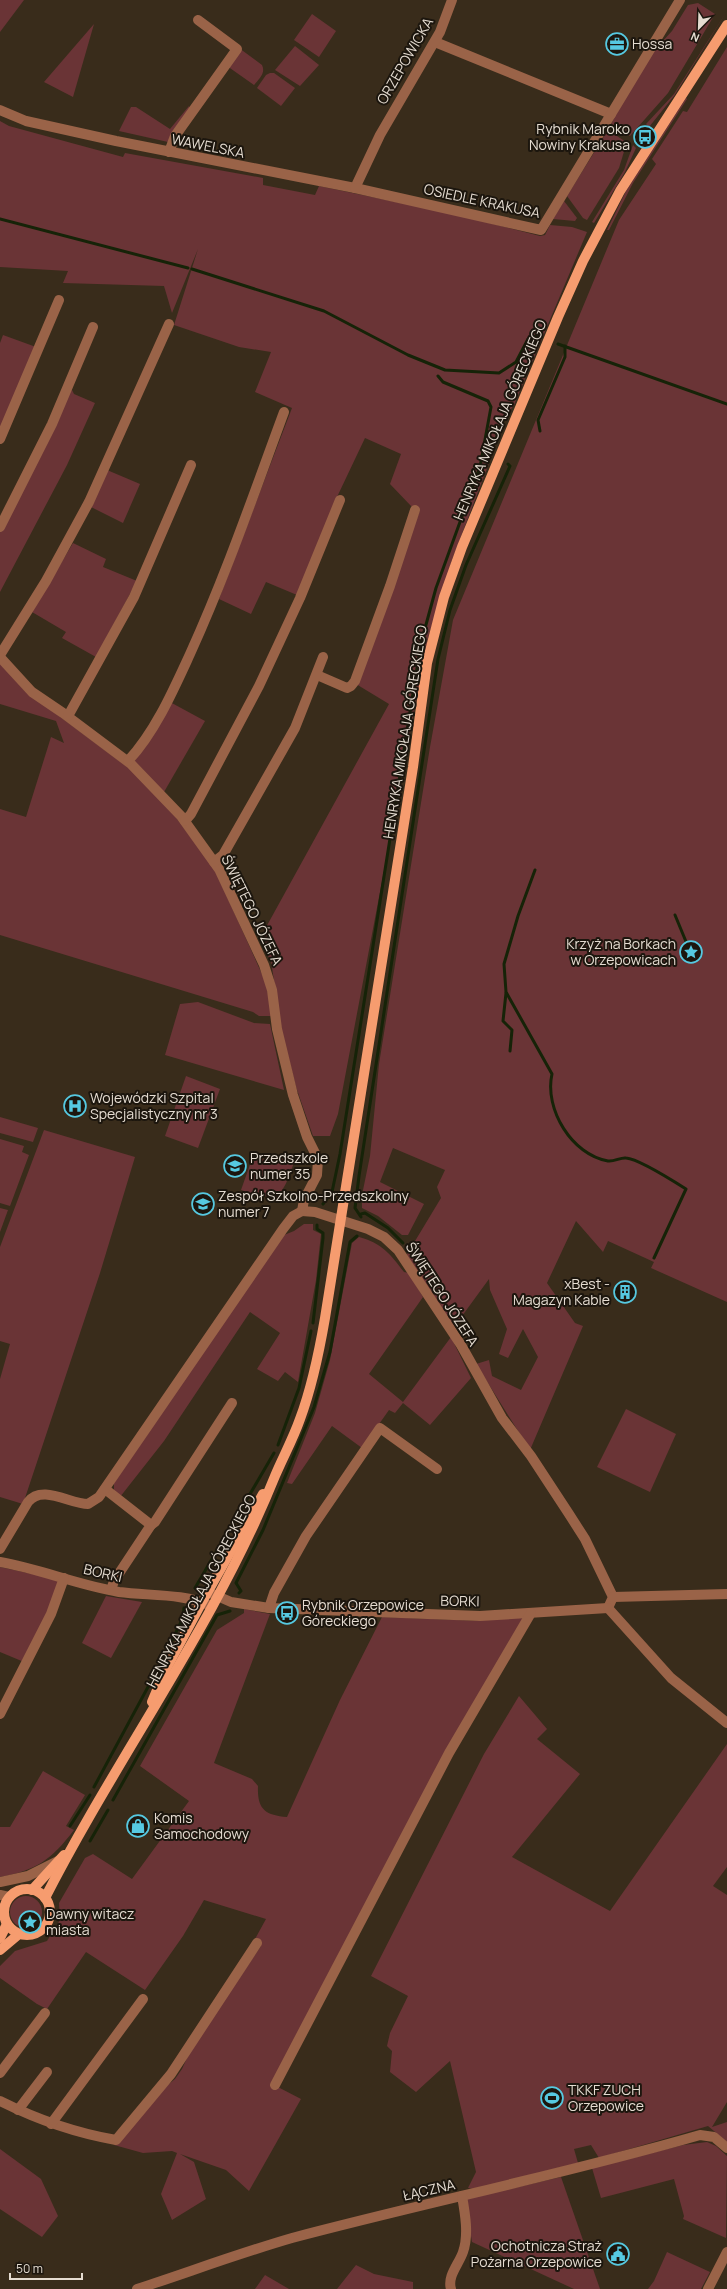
<svg xmlns="http://www.w3.org/2000/svg" width="727" height="2289" viewBox="0 0 727 2289" font-family="Manrope,sans-serif">
	<rect width="100%" height="100%" fill="#392c1b"/>
	<g fill="#6a3436">
		<path d="M0 0H24L0 32Z"/>
		<path d="M698 3 715 14 668 93 630 136 611 124 637 76 652 53 672 31 688 5Z"/>
		<path d="M727 11 674 96 649 127 646 124 674 94Z"/>
		<path d="M312 14 336 31 319 57 294 40Z"/>
		<path d="M94 24 73 97 44 82Z"/>
		<path d="M295 46 319 65 300 86 275 70Z"/>
		<path d="M727 47V1302L651 1268 654 1262 608 1241 603 1252 576 1221 547 1283 575 1323 583 1326 530 1450 476 1364 489 1360 492 1376 521 1390 538 1357 523 1329 508 1358 499 1354 507 1329 490 1290 489 1279 454 1327 406 1256 441 1198 437 1187 445 1170 393 1148 380 1182 424 1204 408 1235H402L378 1216 362 1208V1195L370 1156 379 1064 430 747 453 620 619 220 656 164 652 159 683 111 687 112Z"/>
		<path d="M239 48 262 65C266 73 259 79 254 85L227 66Z"/>
		<path d="M270 73H274L295 88 281 106 257 88 266 75Z"/>
		<path d="M686 98 687 99 633 183 609 230H607L626 191Z"/>
		<path d="M189 106 190 108 168 142 119 131 131 107H136L170 129Z"/>
		<path d="M0 121 9 126 123 157 125 153 263 178V185L315 195 319 186 454 214 540 236 545 235 550 225 572 227 587 232 514 405 497 428 488 466 452 560 428 638 338 1114 330 1136H313L296 1087 282 1033 271 961 259 940 389 704 356 684 420 510 412 507 390 484 401 454 365 438 337 497 297 595 266 582 251 614 219 599 292 408 255 392 271 352 239 347 174 325 198 249 172 313 164 286 63 283 68 271 0 267Z"/>
		<path d="M608 130 626 142V145L619 168 587 220 583 218 567 196Z"/>
		<path d="M633 145 636 148 625 172 594 223 592 222 624 170Z"/>
		<path d="M564 201 577 218 575 221 553 219Z"/>
		<path d="M3 335 36 347 0 430V343Z"/>
		<path d="M72 390 74 394 95 403 67 465 0 592V532L67 392Z"/>
		<path d="M107 470 140 484 123 523 91 507Z"/>
		<path d="M73 543 106 559 103 567 137 581 96 657 62 638 66 632 32 612Z"/>
		<path d="M0 663 24 690 133 771 166 804 215 870 266 983 272 1016H259L253 1012 0 935V809L26 817 51 737 64 743 56 721 0 704Z"/>
		<path d="M170 702 205 721 164 792 134 762Z"/>
		<path d="M198 1002 254 1023 270 1024 284 1090 165 1055 180 1004Z"/>
		<path d="M186 1076 220 1089 198 1148 165 1136Z"/>
		<path d="M0 1117 38 1128 33 1142 0 1133Z"/>
		<path d="M44 1130 135 1157 100 1273 23 1504 0 1497V1379L10 1344 0 1341V1247Z"/>
		<path d="M0 1139 24 1146 22 1152 29 1155 10 1206 0 1203Z"/>
		<path d="M253 1156 266 1160 278 1157 294 1163 290 1173H282L280 1179 287 1181C284 1189 279 1193 275 1200L254 1191 253 1194 241 1190Z"/>
		<path d="M0 1208 8 1210 0 1232Z"/>
		<path d="M304 1224H313V1230L321 1234 316 1280 298 1382 285 1372 278 1381 257 1369 280 1333 250 1312 164 1441 120 1497 114 1492V1483L284 1235 294 1231Z"/>
		<path d="M359 1237C382 1243 390 1254 404 1272L409 1273 423 1297 369 1374 403 1402 451 1337 471 1378 430 1425 403 1403 395 1413 389 1410 362 1448 332 1426 292 1484 287 1483 315 1413 330 1360 352 1243Z"/>
		<path d="M626 1409 676 1434 650 1492 597 1467Z"/>
		<path d="M0 1567 60 1580 49 1610 24 1662 0 1652Z"/>
		<path d="M106 1596 142 1602 111 1658 82 1643Z"/>
		<path d="M244 1609 270 1614 214 1763 252 1779 258 1786C257 1809 265 1815 287 1817L340 1700 382 1617 481 1621 483 1618H525L274 2085 301 2099 249 2191 226 2170 180 2154 194 2162 206 2199 172 2220 161 2194 177 2153 172 2151 143 2153 114 2145 164 2088 175 2079 182 2069 192 2047 261 1946 260 1941 255 1939 266 1919 204 1900 183 1936 145 1990 86 1952 47 2009 37 2004 0 1978V1966L15 1951 47 1941 60 1920 59 1903 85 1858 93 1854 132 1879 189 1801 140 1766 217 1630 244 1613Z"/>
		<path d="M519 1696 547 1729 537 1739 580 1774 512 1857 610 1911 727 1744V1867L713 1886 727 1895V2102L712 2127 727 2122V2142L708 2126 599 2158 591 2145 574 2149 578 2163 474 2189 468 2188 476 2172 450 2061 416 2092 390 2072 392 2051 387 2046 390 2033 408 1996 371 1976 484 1754Z"/>
		<path d="M43 1771 85 1795 66 1826 74 1830C51 1860 37 1870 0 1877V1827H10Z"/>
		<circle cx="26" cy="1912" r="16"/>
		<path d="M707 2142 716 2146 727 2156 726 2238 683 2219 684 2216 674 2179 601 2198 592 2168 683 2145Z"/>
		<path d="M0 2149 41 2179 58 2216 42 2237 0 2209Z"/>
		<path d="M561 2177 600 2289H574L472 2242 465 2199Z"/>
		<path d="M667 2252 710 2272 701 2289H648L654 2281Z"/>
		<path d="M356 2265 374 2274 413 2282V2289H337Z"/>
		<path d="M265 2275 289 2289H255Z"/>
	</g>
	<g fill="none" stroke-linecap="round" stroke-linejoin="round">
		<g stroke="#162308" stroke-width="3">
			<path d="M0 219 188 268"/>
			<path d="M192 269 324 311 408 355 445 370 499 373 516 362 528 339 537 336"/>
			<path d="M558 344 727 404"/>
			<path d="M540 431 538 420 565 357V346"/>
			<path d="M535 870 518 916 504 964 506 992 552 1074C544 1109 572 1155 608 1161 614 1162 621 1157 626 1158 638 1159 675 1182 686 1189L654 1258"/>
			<path d="M675 915 687 944"/>
			<path d="M506 993 503 1021 512 1030 510 1051"/>
			<path d="M323 1204 332 1192 340 1154 421 643 436 588 480 467 491 407 488 401 443 382 438 376"/>
			<path d="M361 1214 365 1213 388 1228 403 1243"/>
			<path d="M361 1217 355 1208 359 1176 438 659 450 610 466 565 510 466 508 464"/>
			<path d="M313 1323 323 1238V1233L317 1229V1225"/>
			<path d="M278 1445 299 1388 311 1331"/>
			<path d="M195 1588 274 1453"/>
			<path d="M239 1593 241 1591 236 1583 263 1530 314 1407 330 1352 350 1242 357 1236"/>
			<path d="M94 1787 162 1661 183 1618 184 1608"/>
			<path d="M113 1800 217 1615 230 1611"/>
			<path d="M70 1826 90 1795"/>
			<path d="M90 1841 108 1810"/>
		</g>
		<g stroke="#9a6348" stroke-width="10">
			<path d="M435 42 611 114"/>
			<path d="M0 110 26 121 116 141 355 188 380 135 440 32 452 0"/>
			<path d="M169 152 175 136 237 49 198 20"/>
			<path d="M355 188 541 230 680 0"/>
			<path d="M0 439 59 300"/>
			<path d="M0 527 52 424 93 327"/>
			<path d="M0 655 46 581 89 502 169 324"/>
			<path d="M0 657 32 692 63 713 131 764 181 816 219 869 264 965 272 990 277 1029 293 1095 307 1137 318 1159 317 1175 304 1200 302 1211 315 1212 368 1229 384 1237 398 1250 461 1345 502 1418 531 1456 569 1514 585 1539 613 1597 608 1608"/>
			<path d="M317 675 347 688 351 686 355 681 390 586 415 510"/>
			<path d="M68 716 134 597 191 465"/>
			<path d="M128 761C155 732 173 691 190 654 226 575 254 493 284 412"/>
			<path d="M185 821 191 814 259 686 300 598 340 500"/>
			<path d="M214 862 223 855 295 728 323 657"/>
			<path d="M105 1489 151 1525 114 1581 111 1590"/>
			<path d="M151 1525 155 1522 232 1403"/>
			<path d="M0 1549 28 1502C42 1484 70 1504 88 1504L99 1497 283 1229 293 1216 302 1211"/>
			<path d="M0 1562C40 1569 78 1585 119 1592 149 1596 183 1593 211 1606"/>
			<path d="M208 1592 231 1602 269 1608 480 1616 608 1608"/>
			<path d="M613 1597 727 1594"/>
			<path d="M269 1608 274 1593 306 1536 380 1428 437 1469"/>
			<path d="M608 1608 671 1678 727 1723"/>
			<path d="M0 1714 51 1614 64 1578"/>
			<path d="M0 1882 28 1876 58 1861"/>
			<path d="M0 1895 9 1897"/>
			<path d="M0 1908 3 1910"/>
			<path d="M0 2073 45 2013"/>
			<path d="M275 2085 449 1753 531 1613"/>
			<path d="M0 2101C38 2120 75 2133 116 2140L171 2074 257 1943"/>
			<path d="M18 2110 47 2072"/>
			<path d="M51 2124 143 1999"/>
			<path d="M137 2289C189 2272 240 2253 292 2238 428 2202 565 2174 700 2135L714 2137 727 2148"/>
			<path d="M451 2289C447 2276 459 2264 463 2252 469 2235 465 2213 462 2196"/>
			<path d="M708 2289 727 2252"/>
		</g>
		<g stroke="#f69c6f" stroke-width="10">
			<path d="M152 1702 166 1669 202 1602 263 1494"/>
			<circle cx="27" cy="1912" r="23"/>
			<path d="M32 1890 64 1855"/>
			<path d="M45 1898C118 1755 215 1625 275 1476 283 1457 293 1439 300 1419 312 1387 319 1353 325 1318L413 767 427 663 444 597 462 547 558 317 583 261 620 191 727 25"/>
			<path d="M0 1938 7 1924"/>
			<path d="M0 1950 19 1934"/>
		</g>
	</g>
	<defs>
		<g id="office-ring" transform="scale(1.15)"><circle r="9.5" fill="#1c160e" stroke="#56c9e1" stroke-width="1.5"/><path d="M-6-3h4V-5.5h4V-3h4V5H-6ZM-1-4.5V-3h2v-1.5ZM-6 0V1H6V0Z" fill="#56c9e1"/></g>
		<g id="bus-ring" transform="scale(1.15)"><circle r="9.5" fill="#1c160e" stroke="#56c9e1" stroke-width="1.5"/><path d="M-5-6H5V4H4V6H2V4H-2V6H-4V4H-5ZM-3.5-4V0h7V-4ZM-3.5 1.2v1.5H-2V1.2ZM2 1.2v1.5H3.5V1.2Z" fill="#56c9e1"/></g>
		<g id="sight-ring" transform="scale(1.15)"><circle r="9.5" fill="#1c160e" stroke="#56c9e1" stroke-width="1.5"/><path d="M0-6L1.8-2.2L6-1.7L2.9 1.2L3.7 5.4L0 3.3L-3.7 5.4L-2.9 1.2L-6-1.7L-1.8-2.2Z" fill="#56c9e1"/></g>
		<g id="hospital-ring" transform="scale(1.15)"><circle r="9.5" fill="#1c160e" stroke="#56c9e1" stroke-width="1.5"/><path d="M-5-5h3v3.5h4V-5h3V5h-3V1.5h-4V5h-3Z" fill="#56c9e1"/></g>
		<g id="school-ring" transform="scale(1.15)"><circle r="9.5" fill="#1c160e" stroke="#56c9e1" stroke-width="1.5"/><path d="M0-5L7-2L0 1L-7-2ZM-4 1L0 2.5L4 1V4Q0 6-4 4Z" fill="#56c9e1"/></g>
		<g id="building-ring" transform="scale(1.15)"><circle r="9.5" fill="#1c160e" stroke="#56c9e1" stroke-width="1.5"/><path d="M-4-6H4V6H1V3H-1V6H-4ZM-2.5-4.3h1.7v1.8h-1.7ZM.8-4.3h1.7v1.8H.8ZM-2.5-1h1.7V.8h-1.7ZM.8-1h1.7V.8H.8Z" fill="#56c9e1"/></g>
		<g id="shop-ring" transform="scale(1.15)"><circle r="9.5" fill="#1c160e" stroke="#56c9e1" stroke-width="1.5"/><path d="M-5-2.5h2.3a2.7 3.5 0 0 1 5.4 0H5L5.5 6h-11ZM-1.5-2.5h3a1.5 2.3 0 0 0-3 0Z" fill="#56c9e1"/></g>
		<g id="stadium-ring" transform="scale(1.15)"><circle r="9.5" fill="#1c160e" stroke="#56c9e1" stroke-width="1.5"/><path d="M0-5a6.5 5 0 1 0 0 10a6.5 5 0 1 0 0-10ZM-3.5-1.8h7v3.6h-7Z" fill="#56c9e1"/></g>
		<g id="civic-ring" transform="scale(1.15)"><circle r="9.5" fill="#1c160e" stroke="#56c9e1" stroke-width="1.5"/><path d="M-.6-6.5H3V-4.5H.6V-3L4-1V1h2V6H-6V1h2V-1L-.6-3ZM-1.2 2.5V6h2.4V2.5Z" fill="#56c9e1"/></g>
	</defs>
	<g fill-rule="evenodd">
		<use href="#office-ring" x="617" y="44"/>
		<use href="#bus-ring" x="645" y="137"/>
		<use href="#sight-ring" x="691" y="952"/>
		<use href="#hospital-ring" x="75" y="1106"/>
		<use href="#school-ring" x="235" y="1166"/>
		<use href="#school-ring" x="203" y="1204"/>
		<use href="#building-ring" x="625" y="1292"/>
		<use href="#bus-ring" x="287" y="1613"/>
		<use href="#shop-ring" x="138" y="1826"/>
		<use href="#sight-ring" x="30" y="1922"/>
		<use href="#stadium-ring" x="552" y="2098"/>
		<use href="#civic-ring" x="618" y="2254"/>
	</g>
	<g text-anchor="middle" stroke-width="4" stroke-linejoin="round" paint-order="stroke">
		<g font-size="14" fill="#e5dcd1" stroke="#1c160e" text-anchor="start">
			<text x="632" y="49">Hossa</text>
			<text x="630" y="134" text-anchor="end">Rybnik Maroko<tspan x="630" dy="16">Nowiny Krakusa</tspan></text>
			<text x="676" y="949" text-anchor="end">Krzyż na Borkach<tspan x="676" dy="16">w Orzepowicach</tspan></text>
			<text x="90" y="1103">Wojewódzki Szpital<tspan x="90" dy="16">Specjalistyczny nr 3</tspan></text>
			<text x="250" y="1163">Przedszkole<tspan x="250" dy="16">numer 35</tspan></text>
			<text x="218" y="1201">Zespół Szkolno-Przedszkolny<tspan x="218" dy="16">numer 7</tspan></text>
			<text x="610" y="1289" text-anchor="end">xBest -<tspan x="610" dy="16">Magazyn Kable</tspan></text>
			<text x="302" y="1610">Rybnik Orzepowice<tspan x="302" dy="16">Góreckiego</tspan></text>
			<text x="154" y="1823">Komis<tspan x="154" dy="16">Samochodowy</tspan></text>
			<text x="46" y="1919">Dawny witacz<tspan x="46" dy="16">miasta</tspan></text>
			<text x="568" y="2095">TKKF ZUCH<tspan x="568" dy="16">Orzepowice</tspan></text>
			<text x="602" y="2251" text-anchor="end">Ochotnicza Straż<tspan x="602" dy="16">Pożarna Orzepowice</tspan></text>
		</g>
		<g font-size="14" fill="#e5dcd1" stroke="#1c160e">
			<text transform="translate(405 61) rotate(-60)" y="5">ORZEPOWICKA</text>
			<text transform="translate(208 146) rotate(11)" y="5">WAWELSKA</text>
			<text transform="translate(482 201) rotate(12)" y="5">OSIEDLE KRAKUSA</text>
			<text transform="translate(500 420) rotate(-67)" y="5">HENRYKA MIKOŁAJA GÓRECKIEGO</text>
			<text transform="translate(405 732) rotate(-81)" y="5">HENRYKA MIKOŁAJA GÓRECKIEGO</text>
			<text transform="translate(252 910) rotate(64)" y="5">ŚWIĘTEGO JÓZEFA</text>
			<text transform="translate(442 1294) rotate(57)" y="5">ŚWIĘTEGO JÓZEFA</text>
			<text transform="translate(103 1573) rotate(13)" y="5">BORKI</text>
			<text transform="translate(201 1591) rotate(-62)" y="5">HENRYKA MIKOŁAJA GÓRECKIEGO</text>
			<text transform="translate(460 1601) rotate(1)" y="5">BORKI</text>
			<text transform="translate(429 2190) rotate(-13)" y="5">ŁĄCZNA</text>
		</g>
	</g>
	<g transform="translate(699 28) rotate(203)" stroke="#1c160e" stroke-width="3" paint-order="stroke">
	<path d="M0-3L7 15L0 10L-7 15Z" fill="#e5dcd1"/>
	<text y="-6" font-size="11" font-weight="bold" text-anchor="middle" fill="#e5dcd1">N</text>
	</g>
	<path d="M10 2273v6h72v-6" fill="none" stroke="#e5dcd1" stroke-width="2"/>
	<text x="16" y="2273" font-size="12" fill="#e5dcd1" stroke="#1c160e" stroke-width="3" paint-order="stroke">50 m</text>
</svg>
